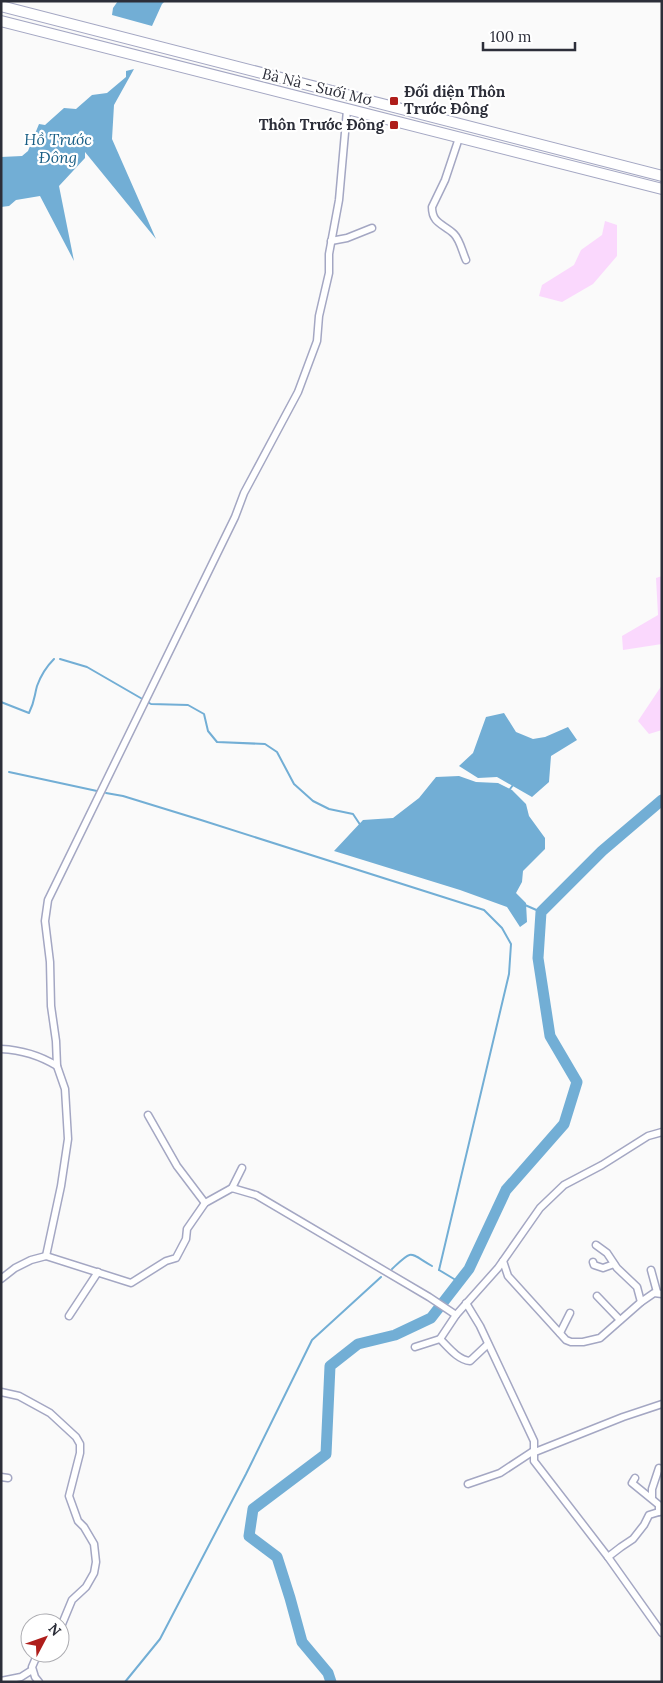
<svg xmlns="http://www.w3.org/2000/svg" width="663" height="1683" viewBox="0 0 663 1683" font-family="Lora,serif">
	<rect width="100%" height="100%" fill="#fafafa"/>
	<g fill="#fad8fd">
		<path d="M605 221 617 225V256L593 284 562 302 539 296 542 285 574 265 581 250 602 235Z"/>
		<path d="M662 576V644L623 650 622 636 658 615 656 578Z"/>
		<path d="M662 685V730L649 734 638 721Z"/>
	</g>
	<g fill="#72aed5">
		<path d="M118 1H165L162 4 152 26 112 15 113 8Z"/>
		<path d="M134 69 114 105 112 139 156 239 85 152V158L59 186 74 261 40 196 16 200 9 206 1 207V157L22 156 28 151 39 124 45 125 64 108 76 109 92 95 107 93 126 77V71Z"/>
		<path d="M504 713 516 732 533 739 545 737 568 727 577 740 551 756 549 782 532 797 497 777 478 778 459 766 473 753 486 717Z"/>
		<path d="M459 776 476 782 498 783 512 790 526 804 529 816 545 838V849L523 871 522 882 516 893 526 903 527 922 520 927 507 907 460 890 334 851 363 820 393 818 419 798 436 777Z"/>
	</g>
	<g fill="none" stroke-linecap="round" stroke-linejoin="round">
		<g stroke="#72aed5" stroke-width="2">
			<path d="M60 659 87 667 151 704 188 705 204 714 208 731 217 742 265 744 277 752 294 784 313 801 329 809 353 814 361 826"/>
			<path d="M1 702 29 713C35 701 34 697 37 686 41 675 46 667 54 659"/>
			<path d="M9 772 97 791"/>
			<path d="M510 789 513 785"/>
			<path d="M106 793 123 796 201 820 484 910 502 928 511 944 509 974 439 1270"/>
			<path d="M525 905 541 912"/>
			<path d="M392 1269C413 1249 408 1252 432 1266"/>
			<path d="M439 1270 459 1282"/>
			<path d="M125 1682 160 1639 246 1474 312 1340 381 1277"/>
		</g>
		<path stroke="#72aed5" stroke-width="11" d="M331 1682 328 1673 302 1642 290 1598 277 1557 249 1536 253 1509 326 1454 330 1366 358 1344 395 1335 431 1318 469 1269 506 1190 564 1124 577 1082 550 1036 538 958 541 912 602 851 662 800"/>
		<g stroke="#a4a7c3" stroke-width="9">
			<g id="minor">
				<path d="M459 138 445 180 432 207C432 224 444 224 454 234 460 240 462 251 466 260"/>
				<path d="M331 241 347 238 372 228"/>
				<path d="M1 1049C22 1050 39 1055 57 1066"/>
				<path d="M148 1115 177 1166 205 1203"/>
				<path d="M232 1188 242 1168"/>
				<path d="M596 1245 607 1253 617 1268 637 1287 641 1302"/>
				<path d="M46 1256 61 1186 68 1139 65 1089 57 1066 56 1041 51 1006 50 962 45 921 48 900 235 517 244 493 298 392 317 341 319 316 329 273V254L339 200 347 110"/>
				<path d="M503 1261 508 1276 566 1340 571 1342H583L600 1338 641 1302 654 1293 662 1294"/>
				<path d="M593 1262 594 1265 603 1268 614 1264"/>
				<path d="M651 1270 657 1292"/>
				<path d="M1 1279 15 1268 31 1260 46 1256 131 1283 166 1261 176 1258 186 1239 187 1229 205 1203 232 1188 256 1195 429 1297 456 1315 498 1268 540 1208 564 1185 602 1165 648 1136 662 1132"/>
				<path d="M597 1296 620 1320"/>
				<path d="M466 1303 480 1326 534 1441V1461L608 1557 662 1633"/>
				<path d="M456 1315 440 1339C448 1347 458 1360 470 1361L488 1344"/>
				<path d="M69 1316 98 1272"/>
				<path d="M560 1333 570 1313"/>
				<path d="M415 1347 440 1339"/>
				<path d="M1 1392 19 1396 50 1413 76 1437 80 1444V1453L69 1496 78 1521 84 1527 94 1544 96 1562 94 1573 86 1587 72 1600 60 1629"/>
				<path d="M535 1452 623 1417 662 1404"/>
				<path d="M1 1477 8 1478"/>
				<path d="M635 1478 632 1483 659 1505V1512"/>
				<path d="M468 1484 500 1473 535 1450"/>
				<path d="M652 1498V1489L659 1468"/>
				<path d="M608 1557 621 1547 633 1539 644 1525 649 1515 662 1511"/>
				<path d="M1 1681 21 1677 32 1670"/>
				<path d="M39 1682 35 1677 32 1667 35 1660 42 1653"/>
			</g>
		</g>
		<g stroke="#a4a7c3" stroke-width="12">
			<g id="primary">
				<path d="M1 6 662 176"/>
				<path d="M1 21 662 189"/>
			</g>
		</g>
		<use href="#minor" stroke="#fff" stroke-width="6"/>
		<use href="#primary" stroke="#fff" stroke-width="10"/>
	</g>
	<g fill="#af1e1b" stroke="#fff" stroke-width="2">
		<rect x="389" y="96" width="10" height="10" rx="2.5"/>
		<rect x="389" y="120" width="10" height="10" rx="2.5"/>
	</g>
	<g text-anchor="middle" stroke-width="4.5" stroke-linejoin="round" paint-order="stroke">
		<g font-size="15" fill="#2c2e39" stroke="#fff">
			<text transform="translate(317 87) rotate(14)" y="5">Bà Nà - Suối Mơ</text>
		</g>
		<g font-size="15" font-weight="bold" fill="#2c2e39" stroke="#fff" text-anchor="start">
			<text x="404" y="97">Đối diện Thôn<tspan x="404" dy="17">Trước Đông</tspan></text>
			<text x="384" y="130" text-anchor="end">Thôn Trước Đông</text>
		</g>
		<g font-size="16" font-style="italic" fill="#185e85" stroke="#fff">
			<text x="58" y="145">Hồ Trước<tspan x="58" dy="18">Đông</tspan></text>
		</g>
	</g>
	<rect width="663" height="1683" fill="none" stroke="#2c2e39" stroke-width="5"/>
	<g transform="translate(45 1638) rotate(49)"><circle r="24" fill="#ffffff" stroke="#ababb0"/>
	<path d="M0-4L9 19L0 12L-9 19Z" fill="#af1e1b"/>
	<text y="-8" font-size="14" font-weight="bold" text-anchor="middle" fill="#2c2e39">N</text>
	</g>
	<path d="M483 42v8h92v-8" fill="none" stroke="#2c2e39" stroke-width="2.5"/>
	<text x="490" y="42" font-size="15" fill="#2c2e39" stroke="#ffffff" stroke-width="4" paint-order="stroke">100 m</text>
</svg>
